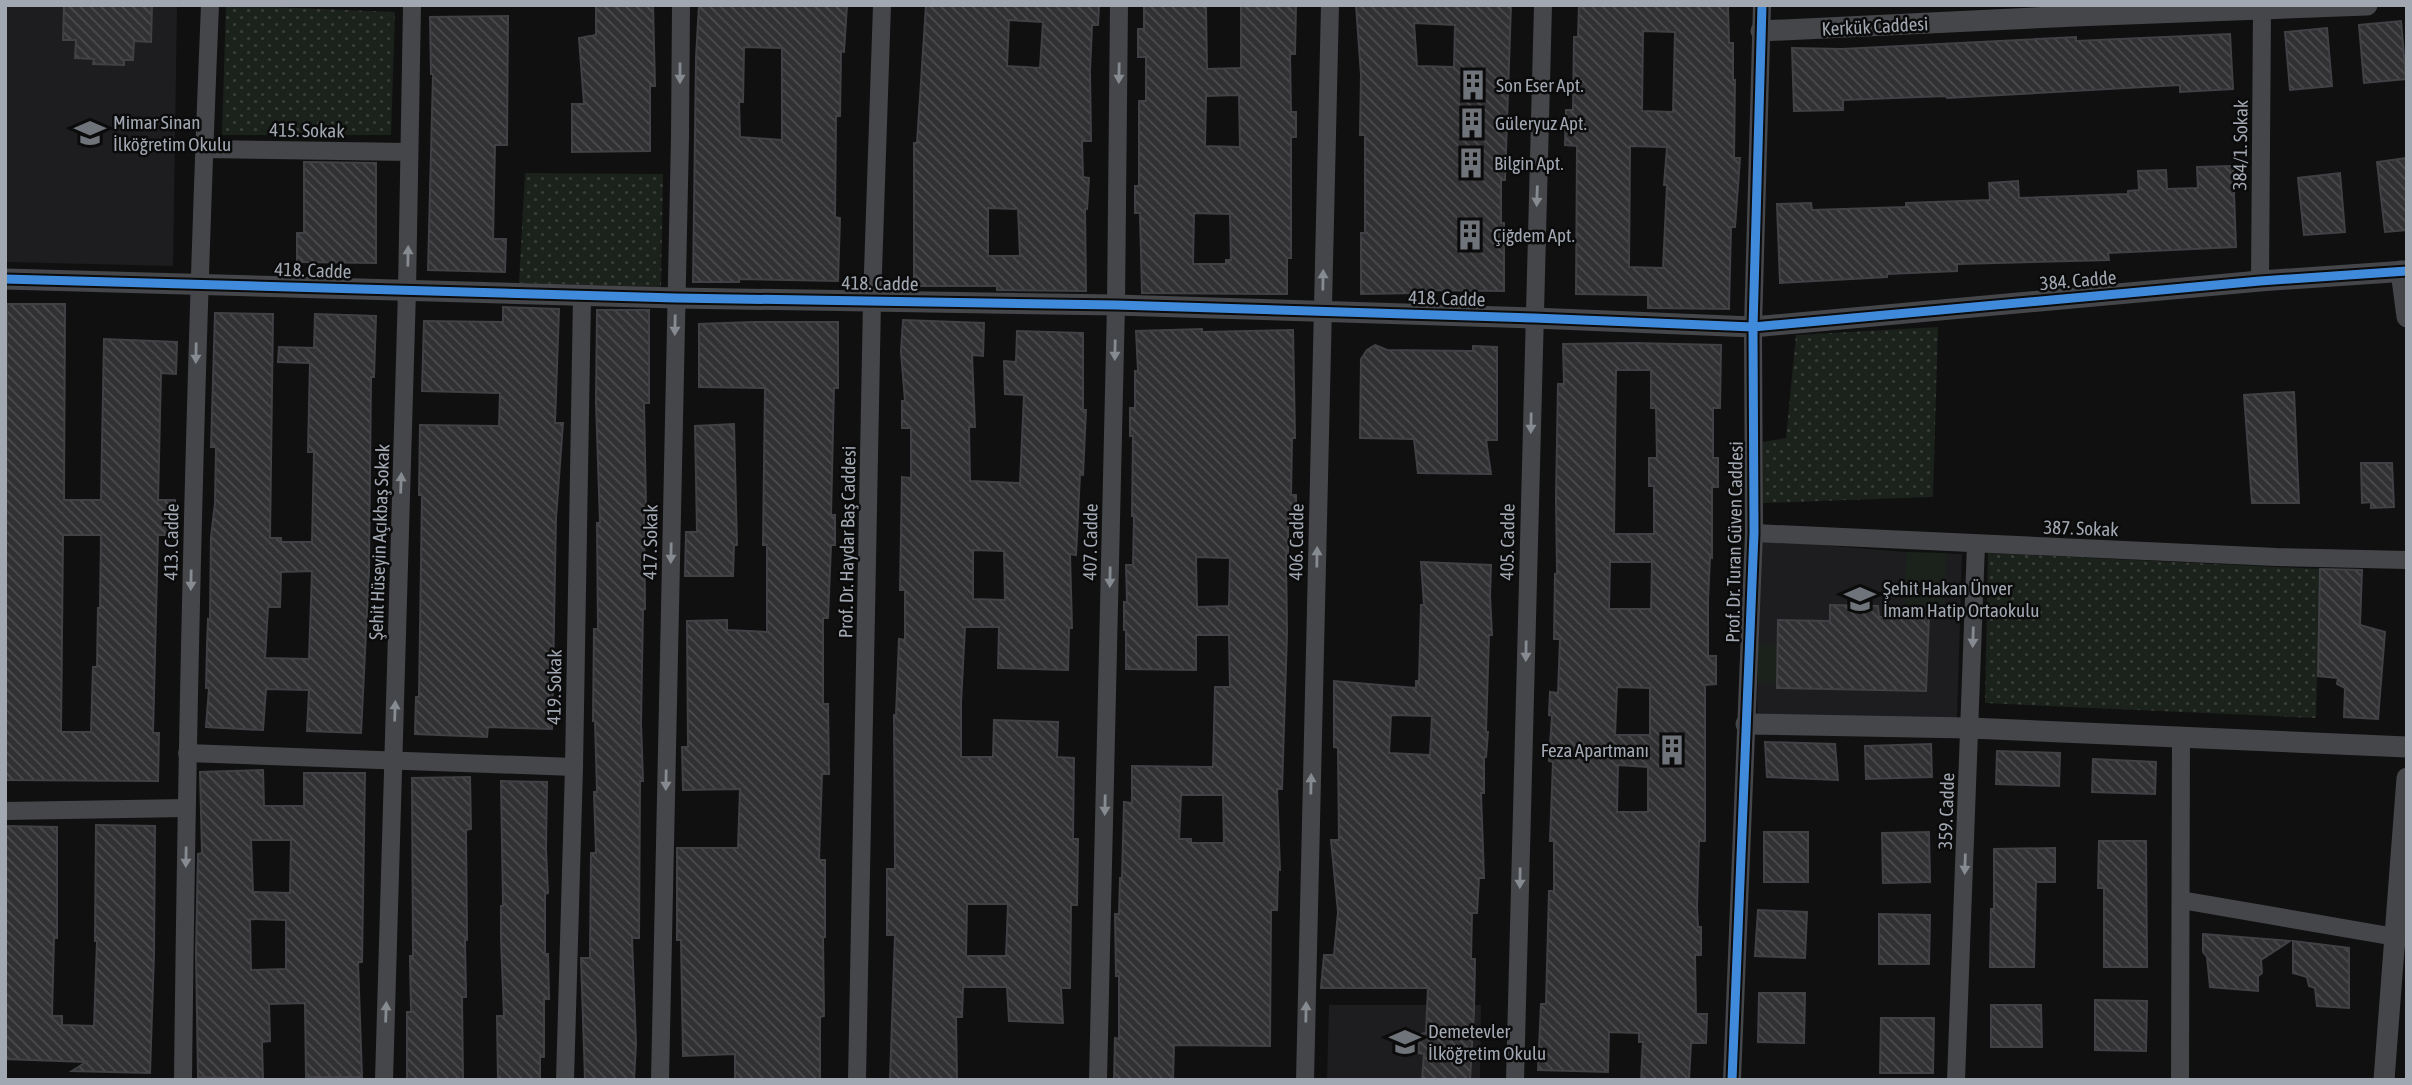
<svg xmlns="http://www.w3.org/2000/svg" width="2412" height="1085" viewBox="0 0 2412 1085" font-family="'Asap Condensed',sans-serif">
	<defs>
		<pattern id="grass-dots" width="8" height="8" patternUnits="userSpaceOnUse" patternTransform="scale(1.75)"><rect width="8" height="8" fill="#1b211b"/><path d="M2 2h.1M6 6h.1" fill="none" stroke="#393e3a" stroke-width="1.8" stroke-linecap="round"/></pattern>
		<pattern id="building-back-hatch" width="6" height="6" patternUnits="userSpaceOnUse" patternTransform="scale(1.75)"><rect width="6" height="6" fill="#313133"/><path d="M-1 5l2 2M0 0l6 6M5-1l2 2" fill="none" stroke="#4c4c4e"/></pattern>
	</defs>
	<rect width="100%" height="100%" fill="#101011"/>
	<g fill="#1d1d1f">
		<path d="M5 5H177L173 266 5 262Z"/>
		<path d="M1760 540 1906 552 1962 554 1957 718 1757 719Z"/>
		<path d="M1329 1005H1481L1480 1080H1327Z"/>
	</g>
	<g fill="url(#grass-dots)">
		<path d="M226 5 395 12 391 135H222Z"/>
		<path d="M525 173 663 174 661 287 519 283Z"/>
		<path d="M1938 327 1933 497 1763 503V442L1786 438 1796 335Z"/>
		<path d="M1988 553 2320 569 2316 718 1985 703Z"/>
	</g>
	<g fill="#1b211b">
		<path d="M1906 552 1946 553 1944 611 1905 610Z"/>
		<path d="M1758 644 1778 645 1777 684 1758 683Z"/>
	</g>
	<g fill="url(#building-back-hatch)" stroke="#404144" stroke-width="2" fill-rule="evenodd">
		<path d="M64 5H152L151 42 134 41 133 60H124V65L93 64 94 59 75 58 76 40H63Z"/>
		<path d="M596 5H653L655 86H650V151L572 152V104H584L579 38 596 35Z"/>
		<path d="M699 5H847L844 52 841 51 840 116H836L835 217 840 218 838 281 739 279V282H693L696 58ZM744 47 782 48V140L740 137 739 102H743Z"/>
		<path d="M926 5H1099L1098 25H1092L1090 71 1091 141H1082L1083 177 1089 178 1087 209H1085L1086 291 997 290V286H914V143H917ZM1009 20 1043 22 1040 68 1007 66ZM988 208 1018 209 1020 256H988Z"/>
		<path d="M1144 5H1206L1207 69 1241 68V5H1296L1295 54H1290L1291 112H1296V137H1291V258H1287V294L1142 293 1140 213H1135V186H1139V101H1146V57H1138V29H1144ZM1239 95 1240 147 1205 146 1206 96ZM1194 213 1230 214 1231 260H1226V264H1193Z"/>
		<path d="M1356 5H1511L1505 180H1501V223H1504V291L1419 290V293L1361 294V233H1365V135H1360L1361 75ZM1414 23 1455 25 1454 67 1417 66Z"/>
		<path d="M1579 5H1728L1729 43H1733V80H1735L1734 158H1740L1735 227H1731L1729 309 1648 308V295L1576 294 1577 146 1565 145 1566 110H1573L1574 37H1578ZM1643 31 1675 32 1673 112 1642 111ZM1630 146 1667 147 1664 185H1667L1663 268 1629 267Z"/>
		<path d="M508 16 507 145H495L493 239H506L505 272 428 270 433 74H431L430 17Z"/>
		<path d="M2401 21 2406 79 2364 83 2359 25Z"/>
		<path d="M2327 28 2332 86 2290 90 2285 32Z"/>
		<path d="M2230 34 2233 89 2180 92V85L1947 98 1946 96 1843 100V110L1794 111 1792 48 1842 49 2076 37V41Z"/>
		<path d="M2407 158V230L2385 232 2377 162Z"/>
		<path d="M304 162 376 163V263L297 262V233H304Z"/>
		<path d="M2233 166 2236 247 2108 253 2109 260 1957 264V271L1887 274V277L1780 283 1777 204 1811 203 1812 210 1906 207V203L1990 200 1989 183 2018 181 2019 198 2128 194V191L2139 190 2138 171 2166 170 2167 189 2198 188 2197 167Z"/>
		<path d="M2340 173 2345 232 2304 235 2298 178Z"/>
		<path d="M7 304H65L64 500H101L104 339 177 342 176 374 161 373 158 500H175V535H158L153 733H159L158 781 5 780ZM63 535H101L100 608H98L97 667H93L91 732H61Z"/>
		<path d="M503 307 559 309 555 423H563L556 518 552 729 488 727 487 737 415 734 416 697H419L422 495H419L420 425 499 426 500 393 422 391 424 321 503 322Z"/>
		<path d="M597 310H649V403H644L646 508H644L645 609H643L641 723 643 781H640L639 938H632L636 1044 634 1080H585L581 958H590L591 853H596L594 792H597L595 721H593L594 629H598L597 523H600L596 402Z"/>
		<path d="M215 313 273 314 270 538H281V542H312L314 452H308L310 363 278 362 279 347 314 348 315 314 376 316 374 377H371L369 571 361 733 307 731 309 690 266 689 263 730 206 727 209 688H206L207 646 208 619 210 620 211 537 215 503 216 447H211ZM312 571 309 659 265 658 268 607H280L281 572Z"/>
		<path d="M903 320 984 323 983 356 972 355 975 427H969L970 481 1020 483 1024 395 1005 394 1004 361 1016 362 1017 331 1083 333V410H1086L1083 475 1080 474 1076 555 1070 554 1072 628H1069L1068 670 998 668 999 627H965L961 702V757H993L994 720 1058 722 1057 757 1074 758 1073 839H1078L1077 905H1071L1070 988H1061L1063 1023 1009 1021 1007 987H963L962 1017H956L957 1080H890L895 935H887V869H895L894 715H896L899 639 905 640V590H900L902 477 911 478V428H902V401H905L901 352ZM973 550 1004 551 1005 600 973 599ZM967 904H1008L1006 956H966Z"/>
		<path d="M754 322H838V388H834L831 515H835V545H831L828 618H823V704H828L829 774H822L819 860H825V937H823L824 1016 820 1017V1080H735V1054L683 1056 681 940H677V848H738L740 789 683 790 682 747H688L687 621 727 620V630L767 632V545H763L765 388 699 387V324Z"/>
		<path d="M1202 329V332L1293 330 1295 438H1292L1291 495H1296V519H1288V554H1286L1287 634 1282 789H1277L1280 870H1278L1277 910H1271L1270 1046 1174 1045 1173 1080H1114L1115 1038 1119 1039V976H1116L1115 914H1119L1120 878H1122L1124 802 1132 803V766L1213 767 1215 687H1230L1229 635H1196V670L1126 669V630H1124V602H1127L1126 565H1133L1134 516H1132L1133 436H1130V408H1135V371H1138L1136 331ZM1196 557 1230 558 1229 606 1197 607ZM1181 795H1223L1224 843H1191V839H1179Z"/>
		<path d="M1634 343 1721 345 1720 408H1713V458H1718V487H1712V558L1710 557 1708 600V656H1716V684L1705 685V841H1699L1697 907 1698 927H1701V955H1695L1696 1014H1707L1706 1043H1691L1689 1080H1641L1643 1042H1639V1033L1609 1032 1608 1072 1538 1070 1541 1004H1546L1549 891H1554V841H1550L1553 762 1549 761 1552 716 1549 715 1550 692 1558 693 1560 639H1554L1555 574H1557L1556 498 1558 384H1564L1563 344ZM1616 370H1651V408H1656L1657 458H1649V486H1654V534H1614ZM1610 562H1652L1651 609H1609ZM1617 687 1650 688V735H1615ZM1618 765 1648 767V812H1617Z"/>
		<path d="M1375 345 1387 350 1473 351V346L1497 347V440H1486L1491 474 1418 473 1414 439 1360 438 1361 359 1367 350Z"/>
		<path d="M2294 392 2299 503H2252L2244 395Z"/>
		<path d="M734 424 737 545H734L733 576H685L686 532H697L695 426Z"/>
		<path d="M2361 463H2392L2394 507 2371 508V502L2362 503Z"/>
		<path d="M1421 562 1491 565 1490 596 1492 635H1489L1486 732H1488L1486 757H1484V793H1481L1484 878H1479L1477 913H1472L1471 959H1475L1474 1011 1470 1080H1422L1424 1054 1418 1053 1420 1034 1426 1033 1428 988H1321L1324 955H1334L1338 912 1331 840H1339L1338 748 1334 747V681L1416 688V681H1419L1421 605H1424ZM1391 715 1432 716 1430 755 1389 753Z"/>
		<path d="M2320 569 2362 570 2360 625 2385 632 2378 719 2344 717 2345 688 2337 684 2338 678 2318 676Z"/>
		<path d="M1830 605 1878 606 1879 617H1929L1926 691 1777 688 1778 620 1830 621Z"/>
		<path d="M1765 742 1835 744 1838 780 1767 777Z"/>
		<path d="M1931 744 1932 777 1866 779 1865 746Z"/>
		<path d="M1997 751 2060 753 2059 786 1996 784Z"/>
		<path d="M2093 759 2156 762 2155 794 2092 792Z"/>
		<path d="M263 770 264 806H304V773H365L362 962H358L362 1077H306L305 1003 269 1004 270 1041 262 1042 263 1079 198 1077 196 952 198 854 202 853 200 772ZM251 840H291L290 893 253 892ZM250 919 286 920V969L251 970Z"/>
		<path d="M470 777 471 829 466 830 467 940H465L466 997H462L463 1080H407V1012H411L410 956H413L412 778Z"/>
		<path d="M501 781 547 782 546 849 548 893 545 894V954H548L549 999H544V1057H540V1080H498L497 1016H504L501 940V906H503Z"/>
		<path d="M96 825 155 826 154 954 150 1073 72 1071 86 1062 5 1059V826L57 827V938H54L52 1016H62V1025L94 1026 97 941H95Z"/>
		<rect x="1764" y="832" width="44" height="50"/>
		<path d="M1929 832 1930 882 1883 883 1882 833Z"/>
		<path d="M2099 841H2146L2147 967H2104V888H2098Z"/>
		<path d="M2055 848V882H2036L2034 967H1990L1991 909H1994V849Z"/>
		<path d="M1758 910 1807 912 1805 958 1755 956Z"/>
		<path d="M1879 914 1930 915 1929 964H1879Z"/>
		<path d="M2203 934 2290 941 2261 960 2262 973 2258 976V991L2210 987 2207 957 2203 952Z"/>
		<path d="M2293 941 2349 948V1008L2317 1006 2315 988 2309 986 2307 977 2293 973Z"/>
		<path d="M1759 993H1805L1804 1043 1758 1042Z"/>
		<path d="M2095 1000 2147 1001 2146 1051 2095 1050Z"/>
		<path d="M1991 1005H2041L2042 1047H1991Z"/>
		<path d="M1881 1018H1934L1933 1073H1880Z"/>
	</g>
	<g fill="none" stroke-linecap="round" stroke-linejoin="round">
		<g stroke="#454649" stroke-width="18">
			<path d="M204 149 409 152"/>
			<path d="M2260 281 2262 9"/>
			<path d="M1754 533 2276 557 2407 560"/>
			<path d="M187 753 574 767"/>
			<path d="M5 811 186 808"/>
			<path d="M2181 900 2407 939"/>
			<path d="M183 1080C187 721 195 363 210 5"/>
			<path d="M384 1080 407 291 412 5"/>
			<path d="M565 1080 574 767 582 296"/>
			<path d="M660 1080 680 137 681 5"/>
			<path d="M857 1080 872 301 882 5"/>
			<path d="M1098 1080 1116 305 1119 5"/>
			<path d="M1305 1080 1330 5"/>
			<path d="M1515 1080 1543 5"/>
			<path d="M1732 1080 1754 533 1753 327 1762 5"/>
			<path d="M1956 1080 1976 544"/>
			<path d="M2180 1080 2181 737"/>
		</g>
		<g stroke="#454649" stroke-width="21">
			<path d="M1761 31 2075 16 2367 5"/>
			<path d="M2401 271 2407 317"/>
			<path d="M5 279 676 298 1116 305 1534 318 1753 327 2260 281 2407 271"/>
			<path d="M1746 724 1970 728 2407 747"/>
			<path d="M2384 1080 2407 778"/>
		</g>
		<g stroke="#0b0b0c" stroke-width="13">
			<g id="cycleway">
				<path d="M5 279 676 298 1116 305 1534 318 1753 327 2260 281 2407 271"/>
				<path d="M1732 1080 1754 533 1753 327 1762 5"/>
			</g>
		</g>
		<use href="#cycleway" stroke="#408adc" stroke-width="9"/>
	</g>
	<defs><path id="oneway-solid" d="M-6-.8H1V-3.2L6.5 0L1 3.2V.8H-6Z" transform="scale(1.75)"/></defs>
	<g fill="#868b92">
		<use href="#oneway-solid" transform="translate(680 73) rotate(90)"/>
		<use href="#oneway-solid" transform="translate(1119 73) rotate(91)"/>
		<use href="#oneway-solid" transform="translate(1537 196) rotate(92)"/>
		<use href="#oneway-solid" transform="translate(408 256) rotate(-89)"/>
		<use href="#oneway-solid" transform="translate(1323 280) rotate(-89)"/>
		<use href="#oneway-solid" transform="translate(675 325) rotate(91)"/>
		<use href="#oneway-solid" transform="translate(1115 350) rotate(91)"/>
		<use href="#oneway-solid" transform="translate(196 353) rotate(91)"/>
		<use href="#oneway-solid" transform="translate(1531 423) rotate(91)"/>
		<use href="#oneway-solid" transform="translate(401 483) rotate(-88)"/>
		<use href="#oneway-solid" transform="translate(671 553) rotate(91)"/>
		<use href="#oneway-solid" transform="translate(1317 557) rotate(-89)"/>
		<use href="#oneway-solid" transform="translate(1110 577) rotate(91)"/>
		<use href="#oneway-solid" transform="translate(191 580) rotate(91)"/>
		<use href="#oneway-solid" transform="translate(1973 637) rotate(92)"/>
		<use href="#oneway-solid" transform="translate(1526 651) rotate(91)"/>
		<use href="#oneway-solid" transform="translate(395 711) rotate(-88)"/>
		<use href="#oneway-solid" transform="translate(666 780) rotate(91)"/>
		<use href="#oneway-solid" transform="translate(1311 784) rotate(-89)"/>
		<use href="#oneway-solid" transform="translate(1105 805) rotate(91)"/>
		<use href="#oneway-solid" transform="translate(186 857) rotate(91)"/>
		<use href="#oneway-solid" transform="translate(1965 864) rotate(92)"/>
		<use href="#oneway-solid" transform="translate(1520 878) rotate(91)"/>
		<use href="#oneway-solid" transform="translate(386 1012) rotate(-88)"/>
		<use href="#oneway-solid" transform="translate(1306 1012) rotate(-89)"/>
	</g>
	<defs>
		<g id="building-bare" transform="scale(2.415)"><path d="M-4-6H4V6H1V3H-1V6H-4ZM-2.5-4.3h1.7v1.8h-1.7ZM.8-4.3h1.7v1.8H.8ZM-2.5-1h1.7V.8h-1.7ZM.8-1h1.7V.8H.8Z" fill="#6f737a" stroke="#0b0b0c" stroke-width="2.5" paint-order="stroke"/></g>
		<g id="school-bare" transform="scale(2.415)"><path d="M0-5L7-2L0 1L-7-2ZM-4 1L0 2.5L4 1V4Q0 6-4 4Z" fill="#6f737a" stroke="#0b0b0c" stroke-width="2.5" paint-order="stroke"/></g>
	</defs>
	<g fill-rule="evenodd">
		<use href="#building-bare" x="1473" y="85"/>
		<use href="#building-bare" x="1472" y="123"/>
		<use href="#school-bare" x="90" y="133"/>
		<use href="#building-bare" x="1471" y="163"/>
		<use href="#building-bare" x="1470" y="235"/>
		<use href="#school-bare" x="1860" y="599"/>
		<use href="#building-bare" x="1672" y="750"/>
		<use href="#school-bare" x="1405" y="1042"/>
	</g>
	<g text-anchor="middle" stroke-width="5" stroke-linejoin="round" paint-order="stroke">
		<g font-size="19" fill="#a2a8b2" stroke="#0b0b0c">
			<text transform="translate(1875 26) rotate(-3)" y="7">Kerkük Caddesi</text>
			<text transform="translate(307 130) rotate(1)" y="7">415. Sokak</text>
			<text transform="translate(2240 145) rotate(-89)" y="7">384/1. Sokak</text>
			<text transform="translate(313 270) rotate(2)" y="7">418. Cadde</text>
			<text transform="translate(2078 280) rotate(-5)" y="7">384. Cadde</text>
			<text transform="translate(880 283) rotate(1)" y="7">418. Cadde</text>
			<text transform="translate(1447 298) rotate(2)" y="7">418. Cadde</text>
			<text transform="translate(2081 528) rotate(2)" y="7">387. Sokak</text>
			<text transform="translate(171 542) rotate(-89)" y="7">413. Cadde</text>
			<text transform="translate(379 542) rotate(-88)" y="7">Şehit Hüseyin Açıkbaş Sokak</text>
			<text transform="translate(650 542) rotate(-89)" y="7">417. Sokak</text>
			<text transform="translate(847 542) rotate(-89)" y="7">Prof. Dr. Haydar Baş Caddesi</text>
			<text transform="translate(1090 542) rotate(-89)" y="7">407. Cadde</text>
			<text transform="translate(1296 542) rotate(-89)" y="7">406. Cadde</text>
			<text transform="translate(1507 542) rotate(-89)" y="7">405. Cadde</text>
			<text transform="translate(1734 542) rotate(-89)" y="7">Prof. Dr. Turan Güven Caddesi</text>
			<text transform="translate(554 687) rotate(-89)" y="7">419. Sokak</text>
			<text transform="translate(1946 811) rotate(-88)" y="7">359. Cadde</text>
		</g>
		<g font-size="19" fill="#a2a8b2" stroke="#0b0b0c" text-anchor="start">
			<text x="1496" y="92">Son Eser Apt.</text>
			<text x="113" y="129">Mimar Sinan<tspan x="113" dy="22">İlköğretim Okulu</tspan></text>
			<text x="1495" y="130">Güleryuz Apt.</text>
			<text x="1494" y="170">Bilgin Apt.</text>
			<text x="1493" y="242">Çiğdem Apt.</text>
			<text x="1883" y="595">Şehit Hakan Ünver<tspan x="1883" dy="22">İmam Hatip Ortaokulu</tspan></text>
			<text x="1649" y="757" text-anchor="end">Feza Apartmanı</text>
			<text x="1428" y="1038">Demetevler<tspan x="1428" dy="22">İlköğretim Okulu</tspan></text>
		</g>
	</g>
	<rect width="2412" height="1085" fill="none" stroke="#a2a8b2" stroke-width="14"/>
</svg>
